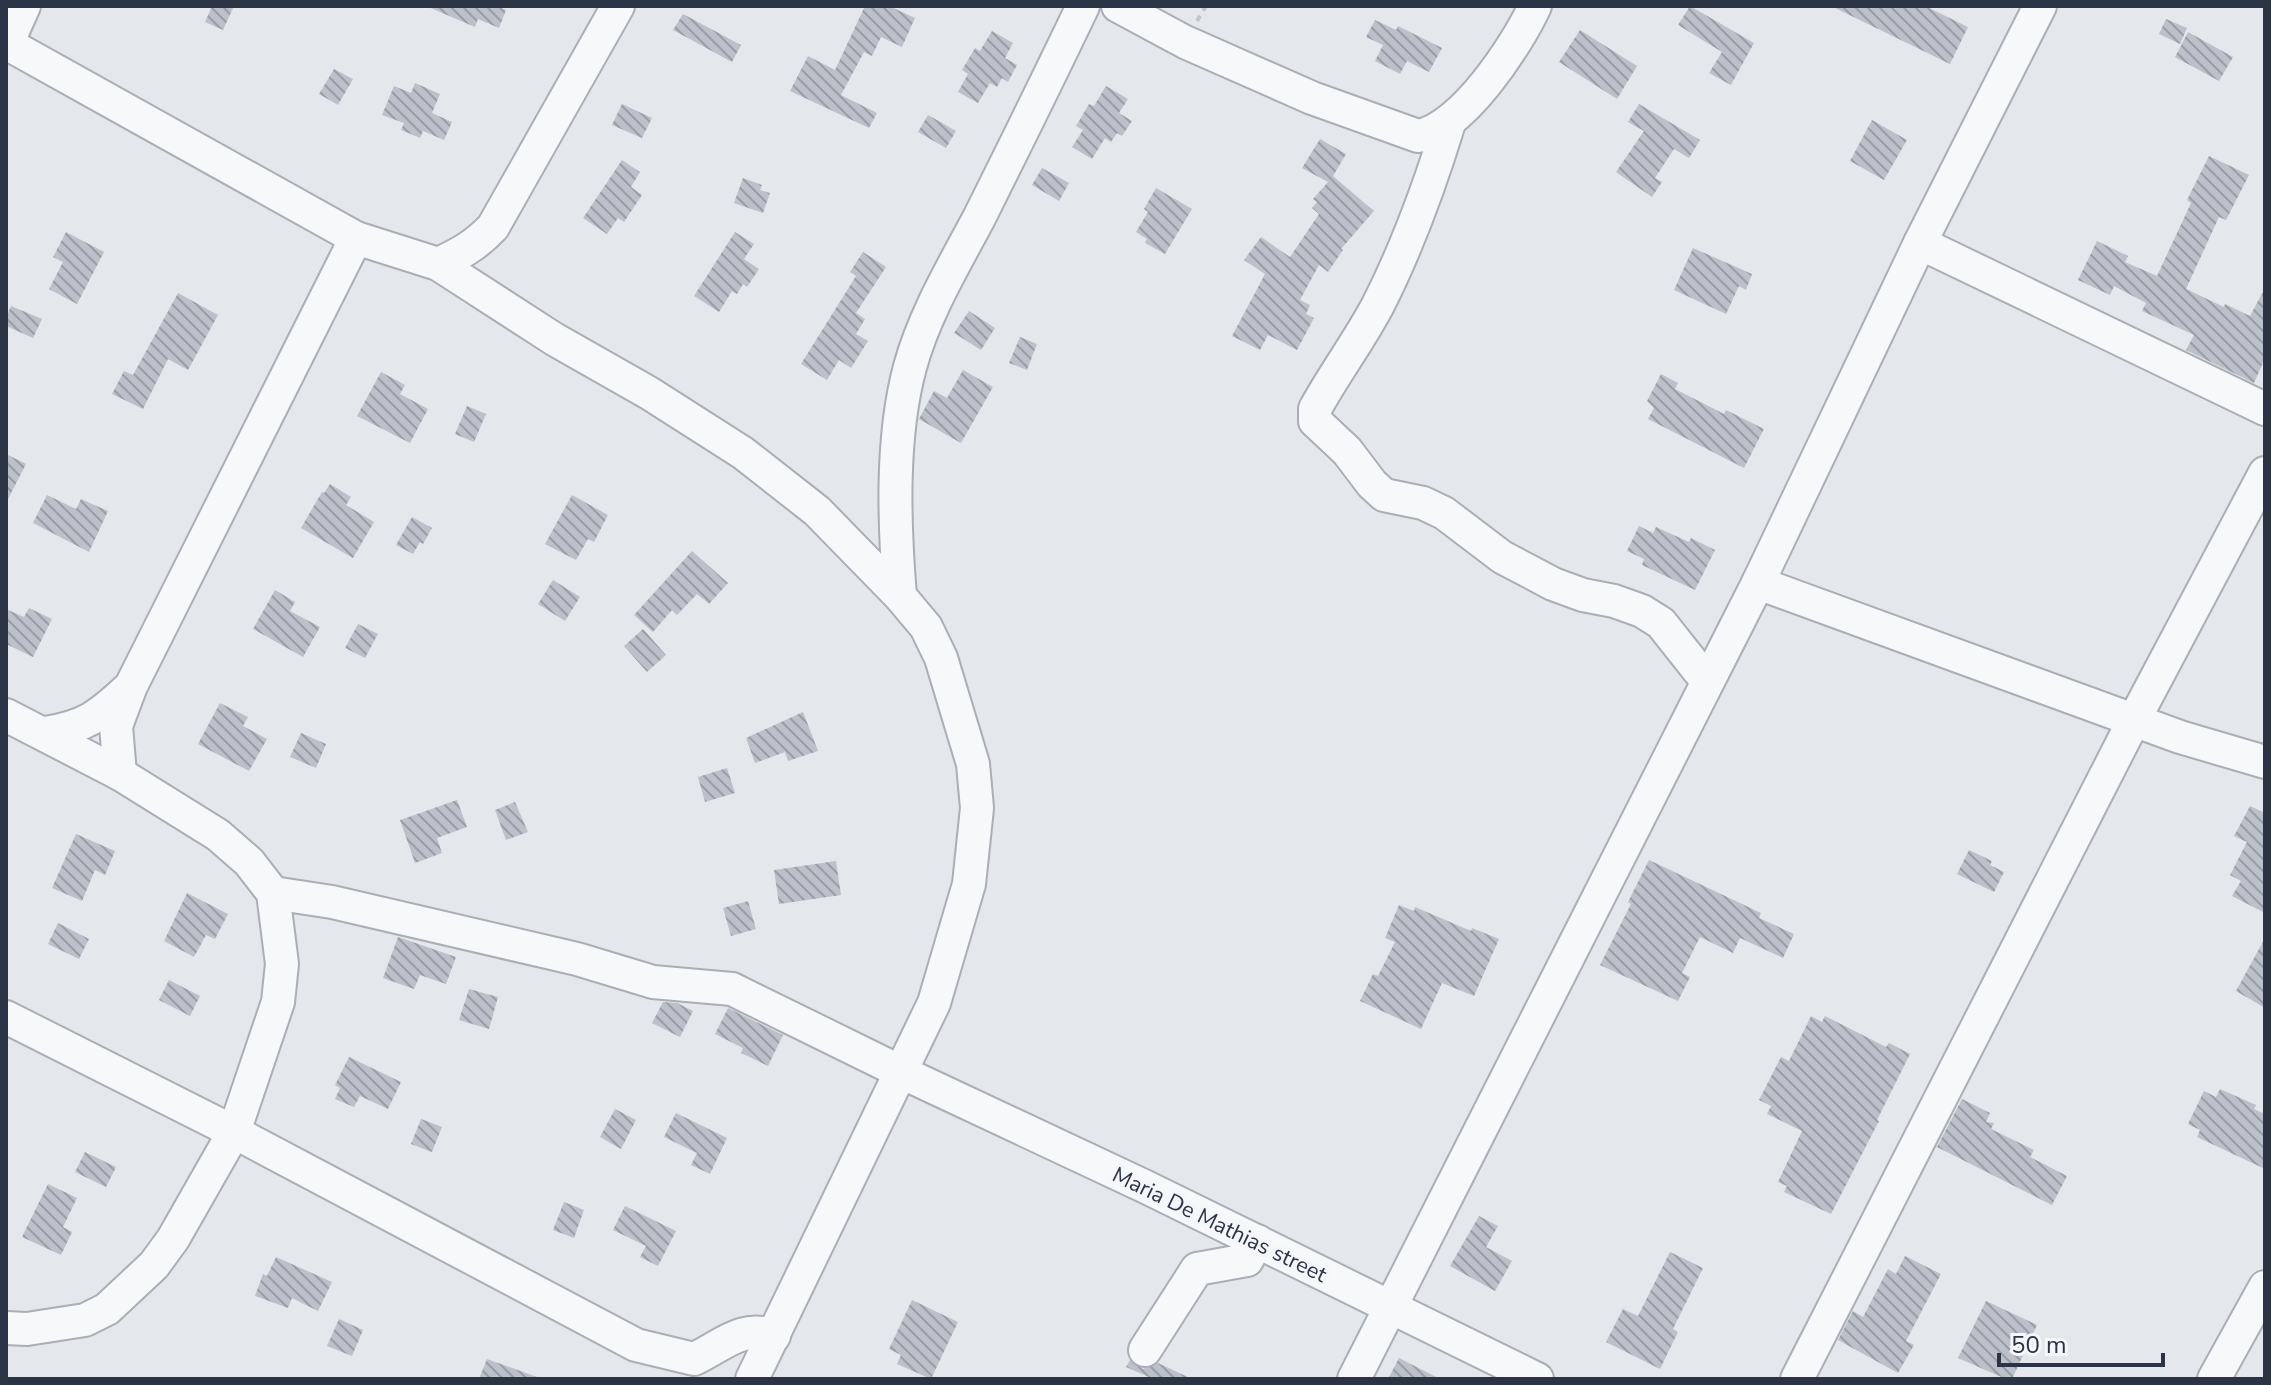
<svg xmlns="http://www.w3.org/2000/svg" width="2271" height="1385" viewBox="0 0 2271 1385" font-family="'Nunito Sans',sans-serif">
	<defs>
		<pattern id="building-back-hatch" width="6" height="6" patternUnits="userSpaceOnUse" patternTransform="scale(2)"><rect width="6" height="6" fill="#bbc0ca"/><path d="M-1 5l2 2M0 0l6 6M5-1l2 2" fill="none" stroke="#989da6"/></pattern>
	</defs>
	<rect width="100%" height="100%" fill="#e4e7ec"/>
	<g fill="url(#building-back-hatch)">
		<path d="M212 6H234L223 30 205 22Z"/>
		<path d="M426 6H497L506 10 499 28 478 19 475 27Z"/>
		<path d="M865 6H889L915 18 902 47 881 37 872 56 864 52 841 95 877 113 869 128 790 91 808 56 835 70Z"/>
		<path d="M1690 6 1754 43 1731 85 1709 73 1722 52 1678 25Z"/>
		<path d="M1831 6H1925L1968 27 1950 64Z"/>
		<path d="M683 14 741 45 732 62 673 30Z"/>
		<path d="M2166 19 2187 28 2180 44 2159 34Z"/>
		<path d="M1375 20 1396 30 1398 26 1442 48 1429 72 1407 61 1400 74 1375 61 1383 45 1366 37Z"/>
		<path d="M1580 30 1637 66 1617 99 1559 62Z"/>
		<path d="M992 31 1013 43 1005 58 1017 65 1008 82 1002 78 997 87 990 83 978 103 958 92 968 74 962 70 975 48 980 51Z"/>
		<path d="M2188 32 2233 57 2219 81 2175 57Z"/>
		<path d="M334 69 353 79 338 105 319 94Z"/>
		<path d="M415 83 440 94 432 113 452 122 444 140 423 131 420 138 401 130 404 123 382 115 394 86 411 93Z"/>
		<path d="M1106 86 1128 99 1119 113 1132 121 1122 136 1117 133 1111 142 1105 138 1092 159 1072 147 1083 130 1076 126 1089 104 1094 106Z"/>
		<path d="M622 104 652 118 642 138 612 125Z"/>
		<path d="M1639 104 1700 140 1689 158 1674 149 1655 178 1662 182 1652 197 1616 172 1644 131 1628 122Z"/>
		<path d="M928 115 956 131 946 148 918 132Z"/>
		<path d="M1872 120 1907 140 1884 180 1850 161Z"/>
		<path d="M1320 139 1346 154 1333 176 1374 211 1341 249 1343 250 1328 272 1319 265 1300 300 1310 305 1306 314 1314 318 1297 350 1268 335 1260 350 1232 336 1265 274 1244 260 1261 237 1290 257 1319 214 1312 208 1317 202 1313 199 1328 182 1302 168Z"/>
		<path d="M2209 156 2249 175 2226 220 2219 217 2186 289 2224 307 2225 304 2250 316 2265 288V358L2254 383 2186 350 2194 335 2142 311 2146 303 2114 286 2110 295 2078 280 2097 241 2128 256 2125 262 2157 276 2191 203 2187 200Z"/>
		<path d="M622 160 640 172 631 187 642 195 624 222 618 218 607 234 583 218Z"/>
		<path d="M1042 168 1069 183 1059 201 1032 185Z"/>
		<path d="M743 178 762 185 760 190 770 193 763 213 734 203Z"/>
		<path d="M1156 188 1192 209 1165 254 1145 243 1147 239 1136 232 1148 212 1144 209Z"/>
		<path d="M66 232 104 252 77 304 49 289 63 262 53 257Z"/>
		<path d="M735 232 754 244 744 259 759 269 747 287 743 284 737 294 732 291 719 312 694 296Z"/>
		<path d="M1693 248 1752 274 1746 290 1739 286 1726 314 1674 290Z"/>
		<path d="M863 252 886 267 856 313 865 319 856 334 868 341 851 368 839 360 827 380 801 364 856 276 850 272Z"/>
		<path d="M178 293 218 315 188 370 168 359 143 409 112 394 124 371 133 375Z"/>
		<path d="M11 306 42 319 33 338 6 326V318Z"/>
		<path d="M969 311 995 328 981 350 954 333Z"/>
		<path d="M1020 337 1037 344 1027 370 1009 363Z"/>
		<path d="M963 370 993 387 961 443 919 419 934 391 947 398Z"/>
		<path d="M381 372 405 385 400 394 428 409 410 443 357 416Z"/>
		<path d="M1661 374 1678 383 1675 389 1724 414 1726 410 1764 429 1744 468 1648 419 1654 408 1647 401Z"/>
		<path d="M467 406 486 414 474 442 455 434Z"/>
		<path d="M6 454 26 464 6 503Z"/>
		<path d="M330 484 351 497 346 505 374 522 353 558 301 528 322 492 324 493Z"/>
		<path d="M47 495 76 509 81 499 108 511 89 552 33 523Z"/>
		<path d="M572 495 608 515 594 542 588 539 576 560 545 544Z"/>
		<path d="M412 517 432 528 423 544 420 542 413 554 396 545Z"/>
		<path d="M1639 526 1653 533 1656 527 1689 542 1691 538 1715 550 1695 590 1642 565 1644 559 1627 551Z"/>
		<path d="M692 551 728 583 709 604 697 594 677 615 672 610 653 632 634 615Z"/>
		<path d="M553 580 580 597 565 621 538 604Z"/>
		<path d="M275 590 295 602 290 611 320 627 303 657 253 629Z"/>
		<path d="M29 608 52 619 33 657 6 644V609L24 617Z"/>
		<path d="M358 624 378 634 365 658 345 648Z"/>
		<path d="M643 629 666 655 647 672 624 646Z"/>
		<path d="M220 703 248 717 243 726 267 739 249 771 198 744Z"/>
		<path d="M803 712 818 751 788 761 785 752 755 763 746 738Z"/>
		<path d="M301 733 326 744 316 768 290 757Z"/>
		<path d="M727 768 735 793 705 802 698 777Z"/>
		<path d="M457 800 467 827 437 838 442 853 415 863 400 820Z"/>
		<path d="M515 802 528 832 506 840 495 810Z"/>
		<path d="M2250 806 2263 812 2265 807V913L2232 896 2241 881 2230 875 2247 842 2234 836Z"/>
		<path d="M76 834 115 851 105 875 95 870 82 901 52 888Z"/>
		<path d="M1969 850 1992 861 1990 865 2004 872 1994 892 1957 874Z"/>
		<path d="M1649 860 1761 913 1759 918 1794 934 1783 958 1740 938 1733 953 1700 937 1682 973 1690 977 1678 1001 1600 965 1631 904 1628 902Z"/>
		<path d="M836 861 841 895 779 904 774 870Z"/>
		<path d="M187 893 228 914 215 939 206 935 194 957 164 941Z"/>
		<path d="M748 901 756 929 731 936 723 908Z"/>
		<path d="M1399 905 1414 911 1415 907 1471 931 1472 928 1499 939 1474 996 1442 983 1421 1029 1360 1001 1373 974 1378 976 1395 942 1385 938Z"/>
		<path d="M58 923 89 939 79 959 48 944Z"/>
		<path d="M398 937 456 957 446 984 420 975 414 989 383 978Z"/>
		<path d="M2265 938V1008L2236 991Z"/>
		<path d="M169 980 200 996 190 1016 159 1000Z"/>
		<path d="M469 989 498 997 489 1029 459 1020Z"/>
		<path d="M663 1002 677 1003 693 1011 680 1037 652 1023Z"/>
		<path d="M728 1008 783 1035 768 1066 741 1053 743 1048 715 1034Z"/>
		<path d="M1811 1016 1822 1022 1825 1016 1886 1047 1889 1043 1910 1054 1877 1120 1879 1121 1831 1214 1784 1192 1787 1186 1778 1182 1802 1131 1767 1114 1771 1106 1759 1100 1781 1057 1789 1061Z"/>
		<path d="M349 1057 401 1082 388 1109 360 1096 354 1107 335 1099 340 1088 335 1085Z"/>
		<path d="M2220 1089 2256 1105 2254 1109 2265 1114V1169L2197 1137 2200 1130 2188 1124 2204 1091 2216 1097Z"/>
		<path d="M1962 1099 1990 1113 1986 1122 1994 1123 1991 1129 2034 1150 2030 1157 2067 1176 2052 1205 1937 1147Z"/>
		<path d="M615 1109 636 1120 621 1149 600 1137Z"/>
		<path d="M676 1113 727 1138 710 1174 691 1165 697 1153 664 1137Z"/>
		<path d="M421 1119 442 1127 432 1152 411 1144Z"/>
		<path d="M85 1152 116 1167 106 1187 75 1172Z"/>
		<path d="M48 1184 77 1198 63 1227 72 1232 61 1255 22 1237Z"/>
		<path d="M564 1202 584 1210 574 1238 553 1230Z"/>
		<path d="M625 1206 676 1231 658 1266 640 1257 646 1246 613 1230Z"/>
		<path d="M1479 1216 1498 1226 1486 1247 1512 1261 1495 1291 1450 1266Z"/>
		<path d="M1670 1252 1703 1268 1673 1329 1678 1332 1660 1369 1606 1342 1623 1309 1638 1316Z"/>
		<path d="M1905 1256 1941 1274 1906 1341 1914 1345 1898 1373 1838 1340 1853 1311 1863 1317 1888 1269 1896 1274Z"/>
		<path d="M276 1257 332 1282 318 1311 292 1298 288 1308 255 1296 263 1274 267 1276Z"/>
		<path d="M912 1300 958 1322 931 1379 897 1364 901 1355 889 1349Z"/>
		<path d="M1986 1301 2037 1325 2012 1379H2006L1958 1358Z"/>
		<path d="M339 1319 363 1330 352 1356 327 1346Z"/>
		<path d="M1399 1358 1440 1379H1388Z"/>
		<path d="M487 1359 537 1377 536 1379H479Z"/>
		<path d="M1130 1360 1143 1369 1158 1363 1192 1379H1153L1126 1367Z"/>
	</g>
	<g fill="none" stroke-linecap="round" stroke-linejoin="round">
		<g stroke="#a9aeb7" stroke-width="36">
			<g id="minor">
				<path d="M1118 6 1185 42 1312 98 1418 136C1462 129 1517 45 1535 6"/>
				<path d="M6 43 356 238 438 264 554 339 649 393 743 453 817 511 900 596 926 627 941 658 973 764 977 808 969 884 934 1003 752 1379"/>
				<path d="M6 46 24 6"/>
				<path d="M1449 123C1430 185 1408 246 1378 305 1359 341 1334 374 1315 409V421L1347 451 1372 484 1384 495 1423 503 1444 513 1502 557 1553 584 1583 595 1614 601 1642 611 1661 623 1707 681"/>
				<path d="M1920 243 2265 409"/>
				<path d="M438 264C460 254 476 245 493 227L618 6"/>
				<path d="M1758 583 2180 737 2265 762"/>
				<path d="M900 596C894 523 891 437 910 367 924 315 954 265 979 218 1014 148 1049 77 1083 6"/>
				<path d="M6 715 120 774 218 835 249 862 273 893 282 964 278 1002 234 1132 173 1239 154 1265 107 1309 85 1320 27 1329 6 1328"/>
				<path d="M45 733C85 727 99 716 128 689"/>
				<path d="M120 774 116 726 131 686 356 238"/>
				<path d="M273 893 332 902 577 959 653 982 732 989 901 1072 1146 1187 1537 1379"/>
				<path d="M6 1017 234 1132 636 1345 694 1359C722 1346 742 1324 774 1336"/>
				<path d="M1145 1350 1197 1269 1247 1260 1257 1241"/>
				<path d="M1354 1379 1758 583 1920 243 2040 6"/>
				<path d="M1797 1379 2134 720 2265 473"/>
				<path d="M2214 1379 2265 1287"/>
			</g>
		</g>
		<path stroke="#c2c5cb" stroke-width="4" stroke-dasharray="6 6" stroke-linecap="butt" d="M1197 21 1206 6"/>
		<use href="#minor" stroke="#f7f8fa" stroke-width="32"/>
	</g>
	<g text-anchor="middle" stroke-width="8" stroke-linejoin="round" paint-order="stroke">
		<g font-size="22" fill="#2b3445" stroke="#f4f6f9">
			<text transform="translate(1220 1224) rotate(26)" y="8">Maria De Mathias street</text>
		</g>
	</g>
	<rect width="2271" height="1385" fill="none" stroke="#2b3445" stroke-width="16"/>
	<path d="M1999 1353v12h164v-12" fill="none" stroke="#2b3445" stroke-width="4"/>
	<text x="2011" y="1353" font-size="24" fill="#2b3445" stroke="#f4f6f9" stroke-width="6" paint-order="stroke">50 m</text>
</svg>
